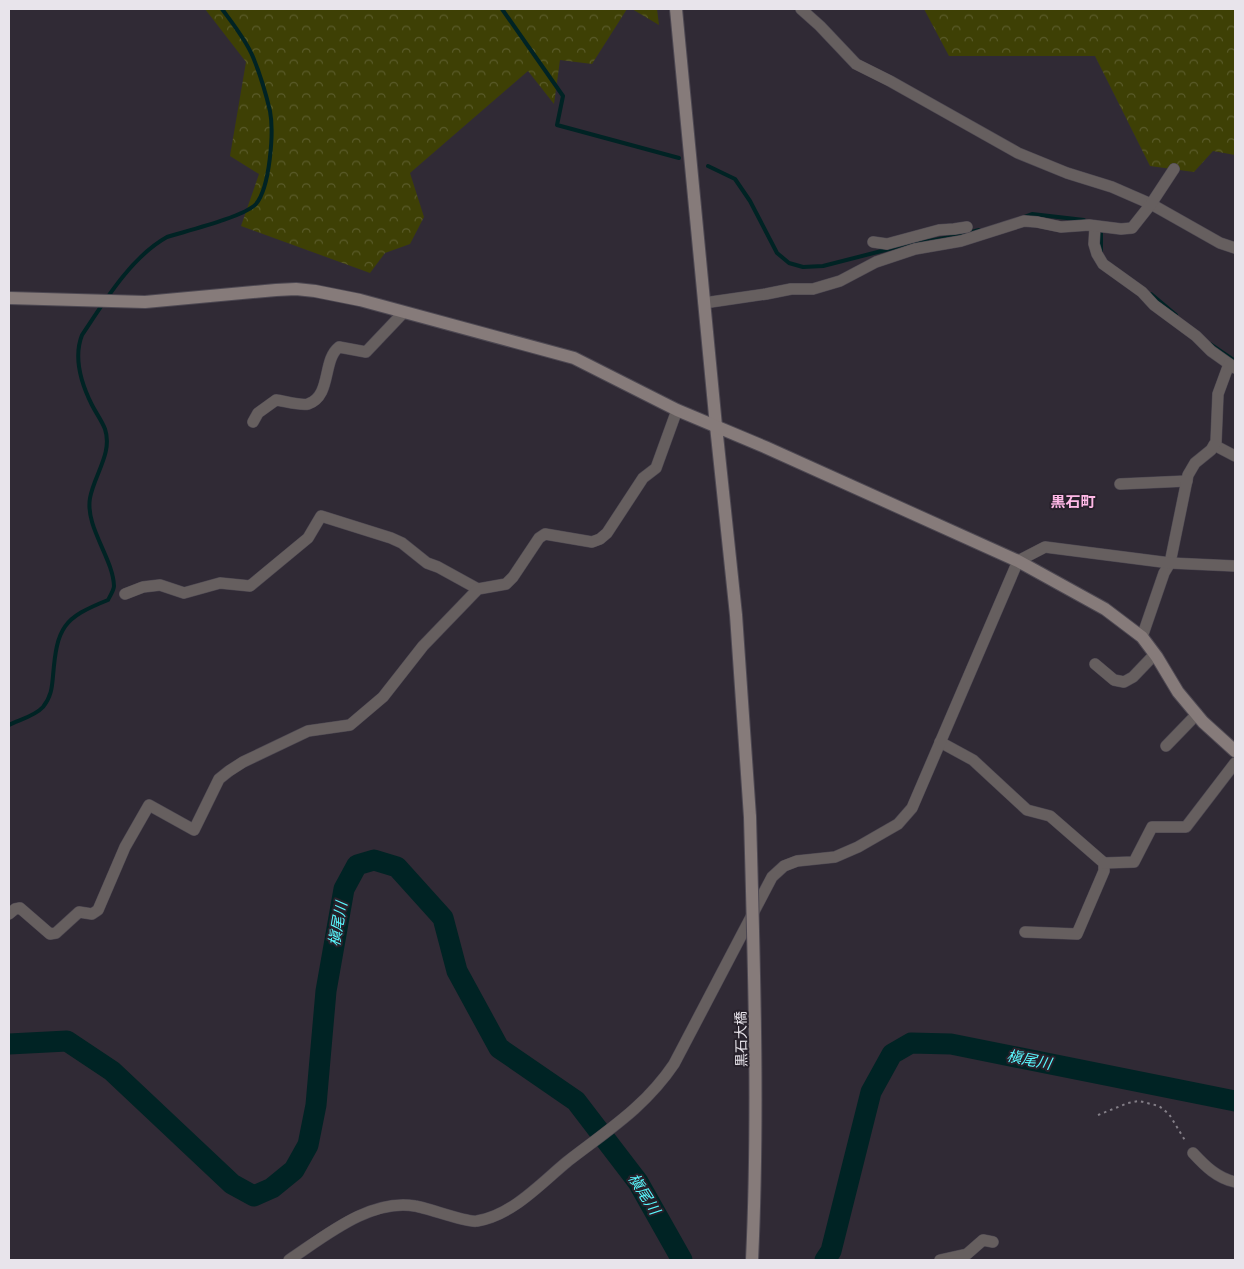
<svg xmlns="http://www.w3.org/2000/svg" width="1244" height="1269" viewBox="0 0 1244 1269" font-family="Manrope,'Noto Sans JP',sans-serif">
	<defs>
		<pattern id="forest-crowns" width="20" height="18" patternUnits="userSpaceOnUse" patternTransform="scale(1.25)"><rect width="20" height="18" fill="#3e4005"/><path d="M2 6a3 3 0 1 1 6 0M12 15a3 3 0 1 1 6 0" fill="none" stroke="#5a5b2a"/></pattern>
	</defs>
	<rect width="100%" height="100%" fill="#302a35"/>
	<g fill="url(#forest-crowns)">
		<path d="M205 9H627L592 64 560 60 554 104 528 71 410 173 424 217 410 244 385 253 370 273 241 226 259 174 230 156 246 62Z"/>
		<path d="M632 9H657L659 25Z"/>
		<path d="M924 9H1235V155L1213 151 1194 172 1150 166 1095 56H949Z"/>
	</g>
	<g fill="none" stroke-linecap="round" stroke-linejoin="round">
		<g stroke="#002324" stroke-width="4">
			<path d="M502 9 563 96 557 125 679 158"/>
			<path d="M708 166 735 179 750 201 777 253 789 263 803 267 823 266 901 246 956 236 979 230"/>
			<path d="M1024 217 1032 214 1084 220"/>
			<path d="M1101 228V251"/>
			<path d="M1151 294 1176 315"/>
			<path d="M1210 344 1235 361"/>
			<path d="M9 725C19 720 35 716 43 707 51 697 52 688 53 676 57 627 63 618 108 600 110 596 114 590 114 586 113 558 85 527 90 498 94 475 113 453 105 429 102 421 96 413 92 405 82 385 73 358 82 335 104 302 131 257 167 237 186 231 244 217 256 204 270 187 274 132 270 111 266 94 260 74 253 57 246 40 233 24 222 9"/>
		</g>
		<g stroke="#002324" stroke-width="21">
			<path d="M9 1044 67 1041 112 1071 232 1184 254 1196 272 1188 294 1170 308 1145 316 1105 326 991 344 889 357 865 374 860 397 867 443 918 457 971 499 1048 576 1101 638 1182 682 1260"/>
			<path d="M825 1260 831 1251 871 1092 892 1054 911 1043 951 1044 1235 1101"/>
		</g>
		<g stroke="#4d4852" stroke-width="12">
			<g id="street">
				<path d="M801 9 820 26 856 64 890 81 1018 153 1067 173 1112 187 1151 204 1220 243 1235 248"/>
				<path d="M1095 226 1094 244 1097 254 1103 264 1142 292 1154 305 1196 336 1211 351 1235 368"/>
				<path d="M873 242 887 244 939 230 954 229 967 227"/>
				<path d="M704 303 766 294 791 289H813L840 281 876 262 915 249 961 241 1024 221 1037 222 1061 227 1089 225 1121 229 1132 228 1151 204 1174 169"/>
				<path d="M253 422 258 413 276 400C284 401 301 406 308 404 332 396 322 360 339 347L366 352 404 312"/>
				<path d="M1214 445 1235 456"/>
				<path d="M1120 484 1187 481"/>
				<path d="M125 594 143 587 160 585 184 593 220 583 250 586 308 538 321 516 391 538 402 543 427 563 438 567 478 589"/>
				<path d="M1142 637 1164 573 1170 563 1188 475 1195 463 1211 450 1216 442 1218 394 1229 364"/>
				<path d="M1095 664 1114 680 1124 682 1133 677 1155 654"/>
				<path d="M940 742 973 760 1027 810 1050 816 1104 863V871L1077 934 1025 932"/>
				<path d="M1166 746 1197 714"/>
				<path d="M1104 863 1134 862 1152 827H1186L1235 763"/>
				<path d="M9 914 15 909 20 908 50 934 56 933 79 912 92 914 98 910 125 847 149 805 194 830 219 779 229 771 243 762 308 731 350 725 383 697 423 646 478 589 506 584 513 577 539 538 545 534 592 542 600 539 607 533 643 478 656 468 677 410"/>
				<path d="M1193 1153C1205 1166 1217 1178 1235 1182"/>
				<path d="M289 1260C324 1237 370 1198 415 1206 428 1208 468 1223 477 1221 513 1215 541 1183 568 1161 608 1130 645 1107 674 1064L772 877 784 866 797 861 835 857 858 847 898 824 912 808 1018 561 1045 547 1170 563 1235 566"/>
				<path d="M940 1260 967 1254 983 1240 993 1242"/>
			</g>
		</g>
		<g stroke="#4d4852" stroke-width="14">
			<g id="secondary">
				<path d="M676 9 716 426 736 615 750 817"/>
				<path d="M9 298 145 302 276 290 296 289 315 291 360 300 574 358 677 410 765 447 1018 561 1105 609 1142 637 1157 657 1178 692 1203 722 1235 751"/>
			</g>
		</g>
		<path stroke="#837e87" stroke-width="2" stroke-dasharray="2.5 4" stroke-linecap="butt" d="M1098 1115 1128 1103 1139 1101 1159 1106 1169 1114 1186 1142"/>
		<use href="#street" stroke="#665f5f" stroke-width="11"/>
		<use href="#secondary" stroke="#867b7a" stroke-width="12"/>
		<g stroke="#4d4852" stroke-width="14" stroke-linecap="butt">
			<path id="secondary-bridge" d="M750 817C754 965 759 1112 752 1260"/>
		</g>
		<use href="#secondary-bridge" stroke="#867b7a" stroke-width="12"/>
	</g>
	<g text-anchor="middle" stroke-width="4" stroke-linejoin="round" paint-order="stroke">
		<g font-size="14" fill="#e8e4eb" stroke="#27212b">
			<text transform="translate(741 1039) rotate(-91)" y="5">黒石大橋</text>
		</g>
		<g font-size="15" font-weight="bold" fill="#feb8e6" stroke="#27212b">
			<text x="1073" y="507">黒石町</text>
		</g>
		<g font-size="15" font-style="italic" fill="#59f9ff" stroke="#27212b">
			<text transform="translate(338 924) rotate(-80)" y="5">槇尾川</text>
			<text transform="translate(1029 1060) rotate(11)" y="5">槇尾川</text>
			<text transform="translate(644 1194) rotate(58)" y="5">槇尾川</text>
		</g>
	</g>
	<rect width="1244" height="1269" fill="none" stroke="#e8e4eb" stroke-width="20"/>
</svg>
